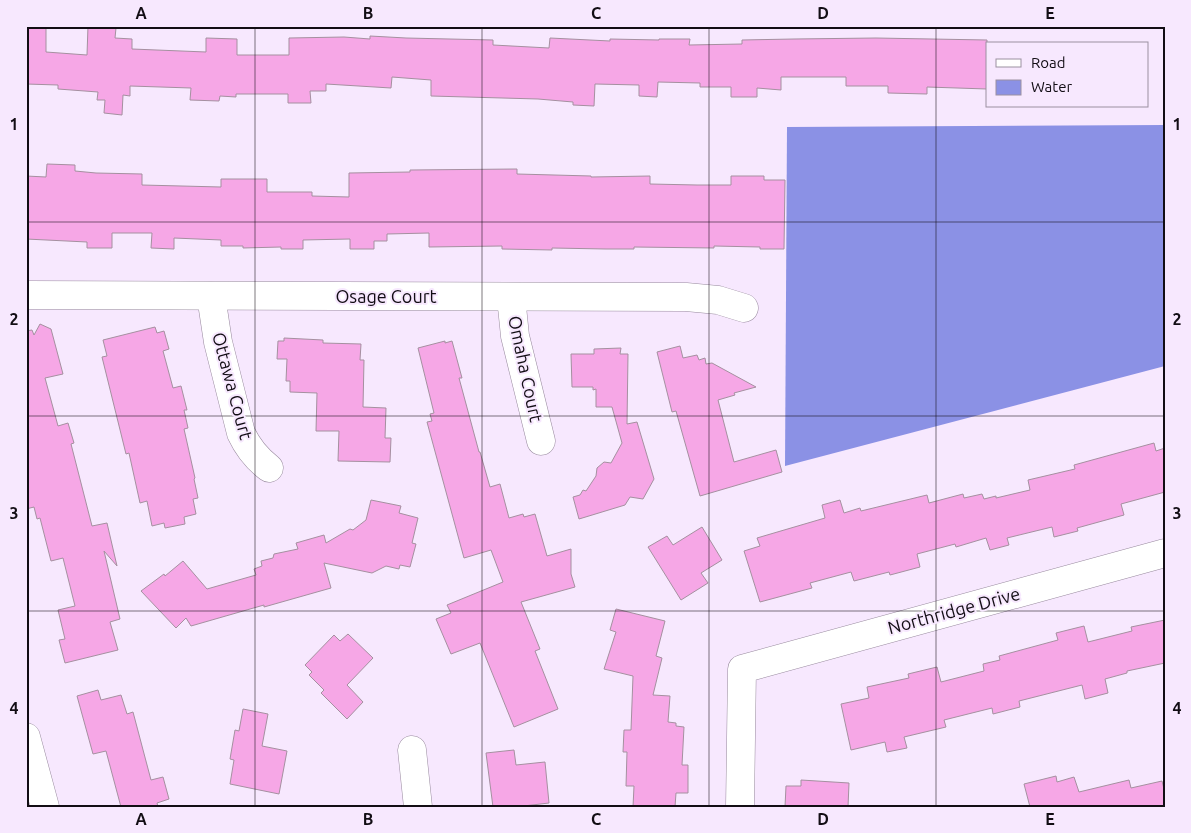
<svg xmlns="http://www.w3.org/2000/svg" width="1191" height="833" viewBox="0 0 1191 833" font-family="Ubuntu,sans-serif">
	<rect width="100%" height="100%" fill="#f7e8fe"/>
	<path fill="#8b91e5" d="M1165 125V366L785 466 787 127Z"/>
	<g fill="#f6a7e6" stroke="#a590a0">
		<path d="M88 26 116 28 115 38 132 39V49L206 52V38L237 39V55H289V38L344 37 370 39V36L406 38 493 40V45L549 48 550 38 610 41V39L659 40V39H690L689 45 742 44V40L794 39 876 38 987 40V89L927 87V94L888 93V86H846V77H781V90L757 88V97H731V87H700V83L658 82 657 97 639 96V85L595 84 594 106 573 105V102L538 99 431 96V80L392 77 391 88 326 84V91H310L311 103H288V94H236V97L220 96 219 101 190 100 191 88 130 86V96L123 95 122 115 104 113 105 100H97L98 92 58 89V85L26 84V28H46V52L87 55Z"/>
		<path d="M47 164 75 165V171L96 173 142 174V185L221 187V179H267V192H312V196L349 197V173L410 172V170L517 169V174L591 176V177L650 176V184L697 185H731V176H764V180H785L784 249H760V247L714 246V248L634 247V249H606L552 248V250L502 249V246L429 247V233L387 234V241H374V249H350V239L303 240V249H281V247L243 248V246H221V240L174 238V249L151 248 152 233H112V248H87V242L26 239V176L46 177Z"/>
		<path d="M40 324 51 329 63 374 45 378 58 426 68 423 74 443 71 444 92 526 107 523 117 566 104 551 120 619 110 622 118 650 65 663 59 640 65 639 58 610 75 606 63 558 51 561 40 518 37 519 34 507 26 509V331L32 330 34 335Z"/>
		<path d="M155 327 157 333 164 331 169 349 163 351 173 388 181 386 187 410H184L188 428 184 429 195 478 194 479 198 498 193 499 196 514 184 517 185 524 165 528 164 523 152 526 147 501 140 503 129 453 126 454 102 357 107 356 103 340Z"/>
		<path d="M284 338 323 340V343L361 344 360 360H364L363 407 386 408 385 438H391L390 462 338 461 339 431H316L317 393 290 392V381H286L287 359H277L278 341H284Z"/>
		<path d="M445 341V343L452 341 462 378H459L479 452H480L490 487 500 484 509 518 523 514 524 517 535 514 547 556 571 549V574L575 587 521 602 540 649 535 651 558 709 514 727 480 643 451 654 436 619 451 613 447 605 503 582 491 550 464 558 427 422 432 421 430 414 434 413 418 348Z"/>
		<path d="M680 346 683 358 697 355 699 360 705 358 706 364 712 363 756 387 734 393 735 395 718 400 734 462 776 450 782 472 700 496 676 411 672 412 657 352Z"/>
		<path d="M621 348 620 354H628L627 424 637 422 654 479 643 499 630 497 625 505 579 519 573 497 580 495 583 490 586 491 596 476 597 468 604 462 611 463 622 443 612 407H596V389L593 390V387H572L571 354H594V349Z"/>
		<path d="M1154 443 1156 451 1165 448V492L1121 504 1124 515 1077 528 1078 531 1054 537 1052 527 1007 538 1009 545 990 550 986 538 956 547 955 544 917 554 920 567 890 575 889 572 854 581 851 572 810 583 812 588 760 602 744 551 760 546 757 538 825 518 822 505 840 500 844 513 860 508 861 511 927 495 929 503 963 494 964 498 982 494 984 499 996 496V498L1030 490 1028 480 1075 469 1074 465Z"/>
		<path d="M371 500 401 506 399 513 418 518 412 543 416 544 410 567 400 565 399 569 386 566 372 573 324 563 331 588 264 607V605L191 626 186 618 176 628 141 591 164 574 165 576 183 561 207 589 256 575 254 569 262 566 261 561 273 558 274 554 298 549 296 543 324 535 326 543 350 529 353 530 366 520Z"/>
		<path d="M702 527 722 560 701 573 708 583 681 600 648 547 667 536 673 545Z"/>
		<path d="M616 609 665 621 656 656 662 658 653 695 670 696 668 722 676 723V726L684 727 682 765H688V793H676L675 807H633L634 786H626L627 752H623L624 730H631L633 676 604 669 616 632 610 630Z"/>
		<path d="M1165 620V663L1127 671V673L1105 679 1108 693 1085 699 1082 685 1019 701 1020 707 993 714 992 708 944 720 946 727 904 737 907 748 887 752 885 742 851 750 841 704 869 698 867 687 909 678 908 674 937 667 941 682 984 671 983 664 1000 660 999 656 1058 640 1056 633 1084 626 1088 642 1132 631 1131 627Z"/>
		<path d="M348 634 373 658 347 685 363 702 347 719 321 693 324 690 309 675 312 672 305 665 334 635 340 641Z"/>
		<path d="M98 690 101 700 121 695 127 714 133 712 151 780 163 777 169 799 157 803 158 807H121L106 751 93 754 77 696Z"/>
		<path d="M243 709 268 714 262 746 287 751 279 794 230 784 234 760 230 759 235 730 239 731Z"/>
		<path d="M514 750 516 765 545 762 549 803 515 807H493L486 753Z"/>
		<path d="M1056 776 1057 782 1074 777 1079 792 1129 780 1131 788 1162 781 1165 793V807H1030L1024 784Z"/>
		<path d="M801 780 849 783 848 807H785L786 786H801Z"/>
	</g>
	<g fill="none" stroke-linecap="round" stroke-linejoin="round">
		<g stroke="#988a9e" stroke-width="29">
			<g id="minor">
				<path d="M26 295 686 297 718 300 744 308"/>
				<path d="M211 296 218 342 241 433C248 448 256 458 269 468"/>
				<path d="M511 297 515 336 541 441"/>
				<path d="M26 737 45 807"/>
				<path d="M412 750 418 807"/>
				<path d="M740 807 742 669 1165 553"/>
			</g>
		</g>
		<use href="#minor" stroke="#fff" stroke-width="28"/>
	</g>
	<path fill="none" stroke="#120d14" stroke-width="1" stroke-opacity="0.55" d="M255 26V807M482 26V807M709 26V807M936 26V807M26 222H1165M26 416H1165M26 611H1165"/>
	<g text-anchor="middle" stroke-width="4" stroke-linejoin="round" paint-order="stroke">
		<g font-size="18" fill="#120d14" stroke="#f7e8fe">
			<text x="386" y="303">Osage Court</text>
			<text transform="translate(525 369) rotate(78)" y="6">Omaha Court</text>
			<text transform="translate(232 386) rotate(75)" y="6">Ottawa Court</text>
			<text transform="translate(954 611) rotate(-15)" y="6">Northridge Drive</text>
		</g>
	</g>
	<rect width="1191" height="833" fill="none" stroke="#f7e8fe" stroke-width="55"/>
	<rect x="986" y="42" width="162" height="65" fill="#f7e8fe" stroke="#9b90a0"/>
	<rect x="996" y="59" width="25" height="8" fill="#ffffff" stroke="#9b90a0"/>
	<text x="1031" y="68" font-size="15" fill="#120d14">Road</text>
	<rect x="996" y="80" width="25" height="15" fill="#8b91e5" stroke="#9b90a0"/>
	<text x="1031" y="92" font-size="15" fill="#120d14">Water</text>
	<rect x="28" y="28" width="1136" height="778" fill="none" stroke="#120d14" stroke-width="2"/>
	<g font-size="16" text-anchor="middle" font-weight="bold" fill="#120d14">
		<text x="141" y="19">A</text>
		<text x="368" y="19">B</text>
		<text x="596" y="19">C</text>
		<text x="823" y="19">D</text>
		<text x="1050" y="19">E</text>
		<text x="14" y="130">1</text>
		<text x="1177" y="130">1</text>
		<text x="14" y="325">2</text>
		<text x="1177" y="325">2</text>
		<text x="14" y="519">3</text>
		<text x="1177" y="519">3</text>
		<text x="14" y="714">4</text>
		<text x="1177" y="714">4</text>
		<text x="141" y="825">A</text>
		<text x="368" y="825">B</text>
		<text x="596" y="825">C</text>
		<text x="823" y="825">D</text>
		<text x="1050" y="825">E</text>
	</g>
</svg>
